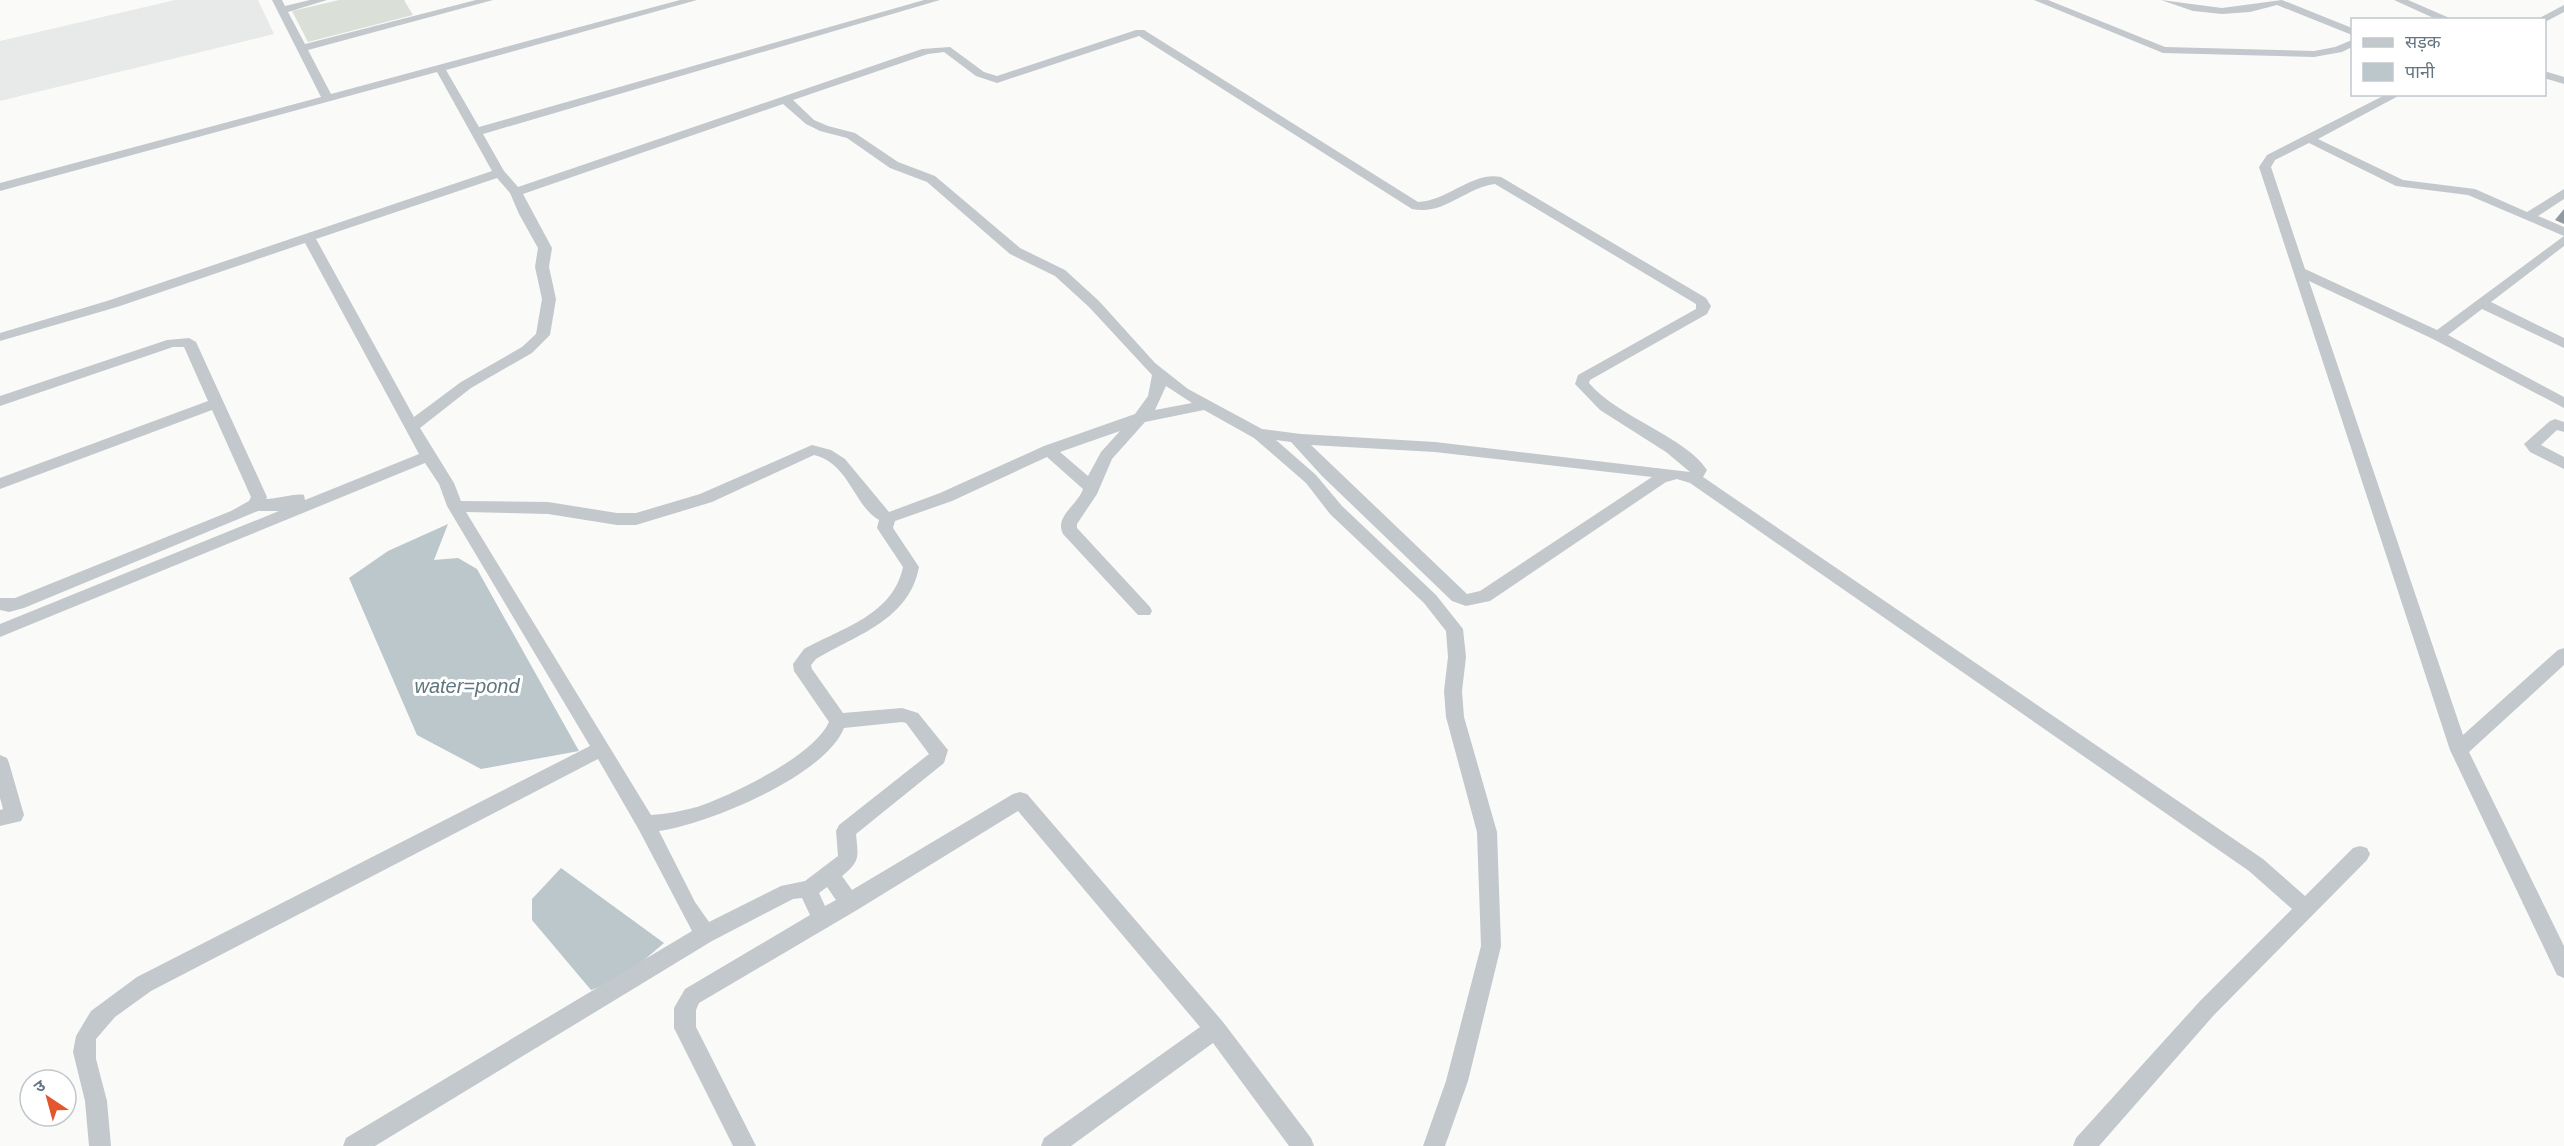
<svg xmlns="http://www.w3.org/2000/svg" width="2564" height="1146" viewBox="0 0 2564 1146" font-family="Arial,'Noto Sans Devanagari',sans-serif">
	<rect width="100%" height="100%" fill="#fafaf8"/>
	<path fill="#e8e9e9" d="M175 0H258L274 34 0 101V41Z"/>
	<path fill="#dadfd7" d="M339 0H404L413 15 308 42 292 11Z"/>
	<g fill="#bbc7cb">
		<path d="M448 524 434 560 458 558 477 569 579 751 481 769 417 735 349 578 388 551Z"/>
		<path d="M561 868 664 943 623 978 591 990 532 920V899Z"/>
	</g>
	<g fill="none" stroke-linecap="round" stroke-linejoin="round">
		<g fill="#c3c8cc" fill-rule="evenodd">
			<path d="M272 0H282L285 6 310 0H327L288 12 305 44 476 0H493L308 50 331 94 680 0H697L446 70 479 127 924 0H940L483 134 504 171 518 187 922 49 950 47 984 72 997 76 1136 30H1144L1418 202C1447 201 1473 171 1501 177L1706 298 1711 306 1707 314 1590 380 1589 383C1619 418 1686 437 1707 470L1703 477 2263 859 2305 896 2353 848 2360 846 2367 848 2370 854 2367 860 2214 1015 2099 1146H2073L2076 1138 2200 1001 2292 909 2249 871 1690 483 1677 479 1666 482 1490 601 1466 606 1452 601 1322 476 1291 442 1276 440 1316 475 1342 506 1436 595 1463 629 1466 657 1462 691 1464 717 1497 832 1501 946 1468 1081 1445 1146H1423L1446 1081 1481 946 1477 832 1446 717 1444 691 1448 657 1446 631 1424 603 1330 514 1306 483 1254 438 1204 410 1145 422 1112 459 1097 494 1077 524V528L1150 607 1152 611 1150 615H1138L1063 534C1054 516 1078 505 1083 489L1047 457 952 501 895 521 893 528 919 567C909 620 858 634 816 659L811 665 812 669 843 713 902 708 918 713 948 750 944 763 856 834C858 857 861 861 842 876L852 890 1013 794 1020 792 1027 794 1223 1022 1311 1138 1314 1146H1289L1213 1043 1071 1146H1041L1044 1138 1200 1027 1018 811 857 910 699 1003 696 1010V1027L756 1146H733L674 1028V1008L685 989 810 915 802 898 793 899 712 941 375 1146H343L346 1138 692 931 639 830 598 759 151 991 115 1017 96 1039V1059L107 1101 111 1146H89L85 1101 73 1052 76 1036 91 1011 137 977 590 746 447 506 439 484 425 463 0 637V624L279 511H258L24 608 9 612 0 610V598H15L231 511 249 501 251 497 212 410 0 489V478L208 401 184 347H173L0 406V396L167 340 189 338 196 342 267 497 266 499C278 499 295 493 304 495L305 500 419 454 305 243 117 307 0 341V333L107 301 492 171 437 72 0 191V183L321 97ZM1139 36 1412 209C1444 216 1466 187 1495 184L1696 304V309L1578 375 1575 384 1600 410 1666 452 1690 472 1435 442 1301 434 1262 429 1188 389 1155 363 1099 301 1065 270 1020 248 935 176 898 162 855 133 828 126 814 120 793 100 928 54 944 52 976 76 997 83ZM783 104 806 124 820 131 847 138 890 168 927 182 1010 254 1055 276 1089 307 1152 375 1148 396 1135 414 1044 446 940 493 889 512 845 459 831 450 812 445 700 494 636 513H617L548 502 461 501 454 483 420 428 471 388 532 353 550 335 556 299 549 267 552 248 523 194ZM497 178 510 193 519 214 538 248 535 267 542 299 536 334 522 347 461 382 414 417 316 239ZM1166 386 1192 403 1155 410ZM1120 431 1101 452 1088 476 1060 452ZM1311 445 1435 452 1652 477 1480 591 1467 594ZM814 455C849 463 854 506 879 520L877 528 903 567C893 615 842 628 804 649L793 664 794 671 829 722C814 756 732 795 697 807 682 811 666 814 651 815L466 512 548 514 617 525H636L712 502ZM902 722 906 723 929 754 839 825 836 831 838 856 805 881 781 886 709 922 695 902 659 831C708 824 825 776 844 728ZM827 887 836 900 825 906 819 893Z"/>
			<path d="M2034 0H2048L2165 47 2314 51 2335 47 2352 40V47L2342 52 2314 57 2163 53Z"/>
			<path d="M2161 0 2222 8 2282 0 2352 28V35L2277 5 2250 12 2222 14 2193 11Z"/>
			<path d="M2394 0H2408L2454 20H2438Z"/>
			<path d="M2564 5V12L2545 22 2544 20H2536Z"/>
			<path d="M2544 71 2564 77V84L2544 78Z"/>
			<path d="M2387 94H2402L2318 139 2403 180 2475 189 2527 212 2564 189V199L2538 216 2564 227V236L2468 195 2396 186 2309 143 2275 160 2271 167 2305 269 2437 330 2564 236V246L2491 302 2564 338V348L2482 309 2448 335 2564 397V408L2433 339 2309 281 2463 735 2558 650 2564 648V665L2469 752 2564 946V978L2557 975 2450 750 2259 167 2267 155Z"/>
			<path d="M2555 419 2564 422V432L2557 430 2541 445 2564 457V469L2530 452 2524 444 2550 421Z"/>
			<path d="M0 755 7 758 9 763 24 815 21 821 0 826V810L3 809 0 798Z"/>
		</g>
	</g>
	<path fill="#929a9f" d="M2564 209V224L2555 220Z"/>
	<g text-anchor="middle" stroke-width="6" stroke-linejoin="round" paint-order="stroke">
		<g font-size="20" font-style="italic" fill="#60757c" stroke="#fff">
			<text x="467" y="693">water=pond</text>
		</g>
	</g>
	<rect x="2351" y="18" width="195" height="78" fill="#ffffff" stroke="#c1c8cd" stroke-width="1.5"/>
	<rect x="2363" y="38" width="30" height="9" fill="#c3c8cc" stroke="#c1c8cd" stroke-width="1.5"/>
	<text x="2405" y="48" font-size="18" fill="#657683">सड़क</text>
	<rect x="2363" y="63" width="30" height="18" fill="#bbc7cb" stroke="#c1c8cd" stroke-width="1.5"/>
	<text x="2405" y="78" font-size="18" fill="#657683">पानी</text>
	<g transform="translate(48 1098) rotate(324)"><circle r="28" fill="#ffffff" stroke="#c1c8cd" stroke-width="1.5"/>
	<path d="M0-4.5L10 22L0 15L-10 22Z" fill="#e4572e"/>
	<text y="-9" font-size="16" font-weight="bold" text-anchor="middle" fill="#657683">उ</text>
	</g>
</svg>
